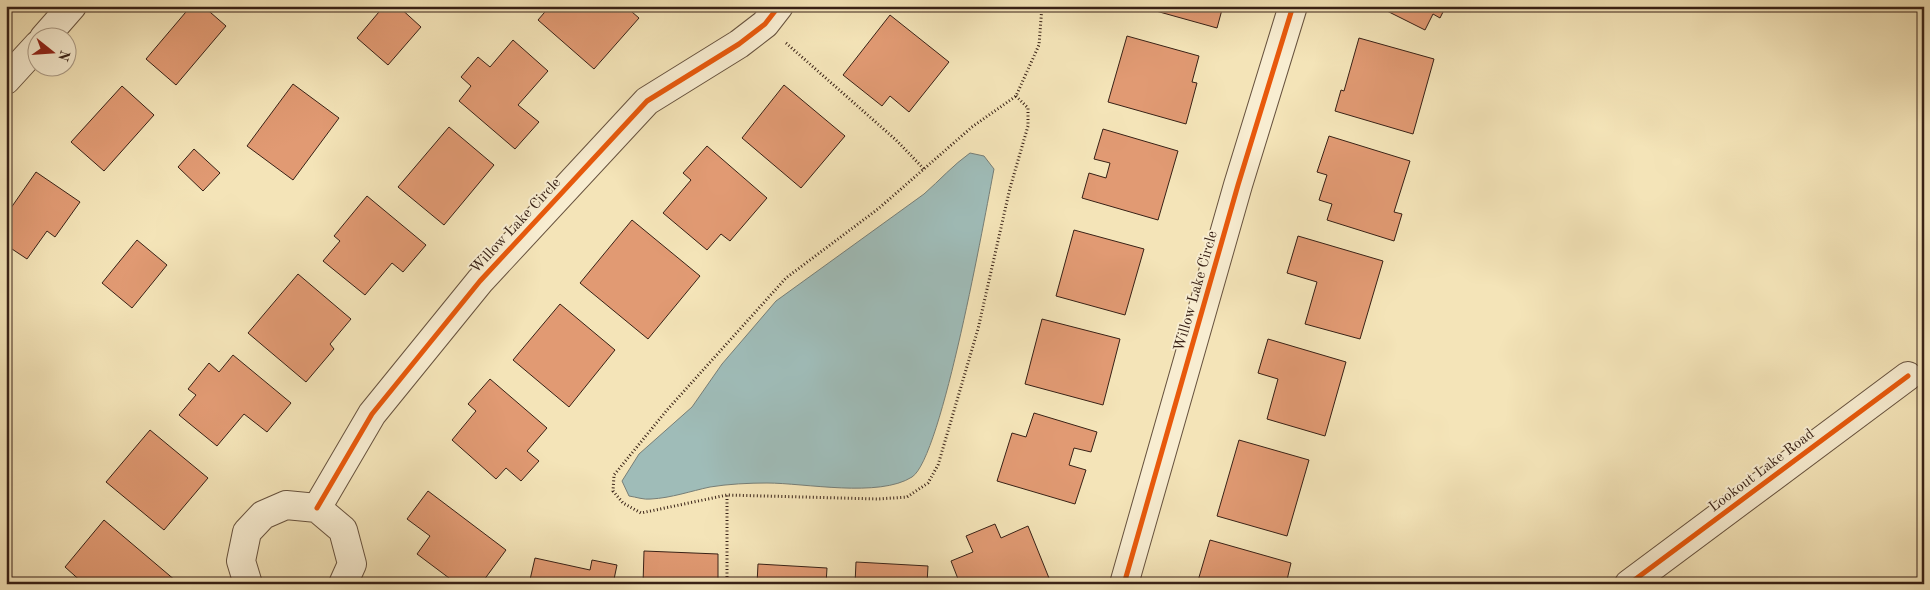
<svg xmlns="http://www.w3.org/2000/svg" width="1930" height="590" viewBox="0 0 1930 590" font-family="'Old Standard TT',serif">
	<rect width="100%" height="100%" fill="#f4e4b8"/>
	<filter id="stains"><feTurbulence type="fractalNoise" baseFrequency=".004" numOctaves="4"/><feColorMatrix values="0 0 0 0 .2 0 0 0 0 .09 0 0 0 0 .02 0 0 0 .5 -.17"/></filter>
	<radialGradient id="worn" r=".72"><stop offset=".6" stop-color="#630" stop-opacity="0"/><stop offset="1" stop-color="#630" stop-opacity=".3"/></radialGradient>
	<path fill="#9fbcb8" stroke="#767e77" d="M970 153 984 156 994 169C985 215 942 458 912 477 879 498 805 483 767 483 749 483 728 484 710 487 691 491 671 498 651 499 644 500 636 497 629 496L622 481 639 454 692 407 722 364 776 301 924 194C940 180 953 165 970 153Z"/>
	<g fill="#e19a73" stroke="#382116">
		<path d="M191 6H203L226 26 176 85 146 59Z"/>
		<path d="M384 6H398L421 27 388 65 357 38Z"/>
		<path d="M550 6H625L639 18 594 69 538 20Z"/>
		<path d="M1138 6H1223L1217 28Z"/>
		<path d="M1377 6H1446L1440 18 1433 14 1425 30Z"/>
		<path d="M890 15 949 62 909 112 890 96 882 106 843 75Z"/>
		<path d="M1127 36 1199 56 1192 82 1197 83 1186 124 1108 102Z"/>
		<path d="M1359 38 1434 59 1413 134 1335 111 1341 90 1344 91Z"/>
		<path d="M513 40 548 71 518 105 539 122 515 149 459 101 471 86 461 77 478 57 490 67Z"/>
		<path d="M293 84 339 118 293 180 247 146Z"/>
		<path d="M784 85 845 136 801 188 742 138Z"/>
		<path d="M122 86 154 115 104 171 71 142Z"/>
		<path d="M449 127 494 165 444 225 398 187Z"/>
		<path d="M1103 129 1178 151 1158 220 1082 198 1089 173 1106 178 1110 163 1094 159Z"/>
		<path d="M1329 136 1410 161 1394 212 1402 214 1394 241 1327 220 1332 204 1319 200 1327 175 1317 172Z"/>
		<path d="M707 146 767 198 730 241 721 234 707 250 663 213 691 180 683 173Z"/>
		<path d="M194 149 220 173 203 191 178 167Z"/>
		<path d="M36 172 80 202 55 237 47 231 27 259 6 245V215Z"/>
		<path d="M367 196 426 245 403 272 392 263 365 295 323 261 340 241 334 236Z"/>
		<path d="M632 220 700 276 648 339 580 283Z"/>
		<path d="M1074 230 1144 249 1125 315 1056 296Z"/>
		<path d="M1298 236 1383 261 1360 339 1305 324 1317 282 1287 273Z"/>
		<path d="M137 240 167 265 132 308 102 283Z"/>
		<path d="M298 274 351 319 330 344 334 349 306 382 248 333Z"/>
		<path d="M560 304 615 350 569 407 513 360Z"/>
		<path d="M1042 319 1120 339 1103 405 1025 384Z"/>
		<path d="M1268 339 1346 362 1325 436 1267 419 1278 379 1258 373Z"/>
		<path d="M233 355 291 403 267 432 244 414 217 446 179 415 196 395 188 389 209 363 219 372Z"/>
		<path d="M490 379 547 428 527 451 539 461 521 481 506 468 496 479 452 440 476 411 468 404Z"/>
		<path d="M1034 413 1097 432 1091 452 1074 448 1069 465 1086 470 1075 504 997 481 1012 433 1026 437Z"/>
		<path d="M150 430 208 478 164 530 106 482Z"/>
		<path d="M1239 440 1309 460 1287 536 1217 516Z"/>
		<path d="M428 491 506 550 481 584H457L417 554 430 536 407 519Z"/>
		<path d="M104 520 176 581 174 584H84L65 567Z"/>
		<path d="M995 524 1001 538 1028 526 1051 583 960 584 951 561 973 552 966 536Z"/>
		<path d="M1210 540 1291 563 1286 584H1197Z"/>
		<path d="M644 551 718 554V584H643Z"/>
		<path d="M535 558 590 570 592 560 617 565 613 584H529Z"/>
		<path d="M856 562 928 566 927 584H855Z"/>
		<path d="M758 564 827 568 826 584H757Z"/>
	</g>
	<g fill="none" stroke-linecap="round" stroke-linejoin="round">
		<g stroke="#67523e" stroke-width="30">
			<g id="minor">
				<path d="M44 38 72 6"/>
				<path d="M6 80 38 45"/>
				<path d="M317 508 372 414 480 281 647 101 739 44 765 24 779 6"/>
				<path d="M248 584 241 561 247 532 263 515 286 505 317 508 343 530 352 564 343 584"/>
				<path d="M1124 584 1238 185 1293 6"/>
				<path d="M1629 584 1908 376"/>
			</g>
		</g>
		<g stroke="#382116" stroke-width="3" stroke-dasharray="1 2.5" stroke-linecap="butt">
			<path d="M786 43 896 140 924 169"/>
			<path d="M1016 96 1028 108V126L1010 188 978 329 938 465 928 483 907 497 878 499 727 495 641 513 623 503 613 491 614 475 667 410 786 278 878 209 972 127 1016 96 1039 45 1042 6"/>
			<path d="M727 584V495"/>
		</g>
		<use href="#minor" stroke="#f8edd1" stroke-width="28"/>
		<g stroke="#f8edd1" stroke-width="8">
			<g id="cycleway">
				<path d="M317 508 372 414 480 281 647 101 739 44 765 24 779 6"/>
				<path d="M1124 584 1238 185 1293 6"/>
				<path d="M1629 584 1908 376"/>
			</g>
		</g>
		<use href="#cycleway" stroke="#e8590c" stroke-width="5"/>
	</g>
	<g text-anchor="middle" stroke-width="4" stroke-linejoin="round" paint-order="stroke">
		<g font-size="15" fill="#382116" stroke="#f8edd1">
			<text transform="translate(515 225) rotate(-47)" y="5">Willow Lake Circle</text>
			<text transform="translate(1195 291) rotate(-74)" y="5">Willow Lake Circle</text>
			<text transform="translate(1761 470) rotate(-37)" y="5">Lookout Lake Road</text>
		</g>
	</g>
	<rect width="1930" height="590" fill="none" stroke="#f4e4b8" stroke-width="25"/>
	<rect x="8" y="8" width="1915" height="575" fill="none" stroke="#382116" stroke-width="2.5"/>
	<rect x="12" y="12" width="1905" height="565" fill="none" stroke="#382116"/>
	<g transform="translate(52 52) rotate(107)"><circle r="24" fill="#f8edd1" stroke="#ab9b86"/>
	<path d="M0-4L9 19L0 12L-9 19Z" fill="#8f2418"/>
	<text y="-8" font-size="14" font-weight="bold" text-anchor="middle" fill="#382116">N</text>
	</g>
	<rect width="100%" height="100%" filter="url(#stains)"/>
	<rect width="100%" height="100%" fill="url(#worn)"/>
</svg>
